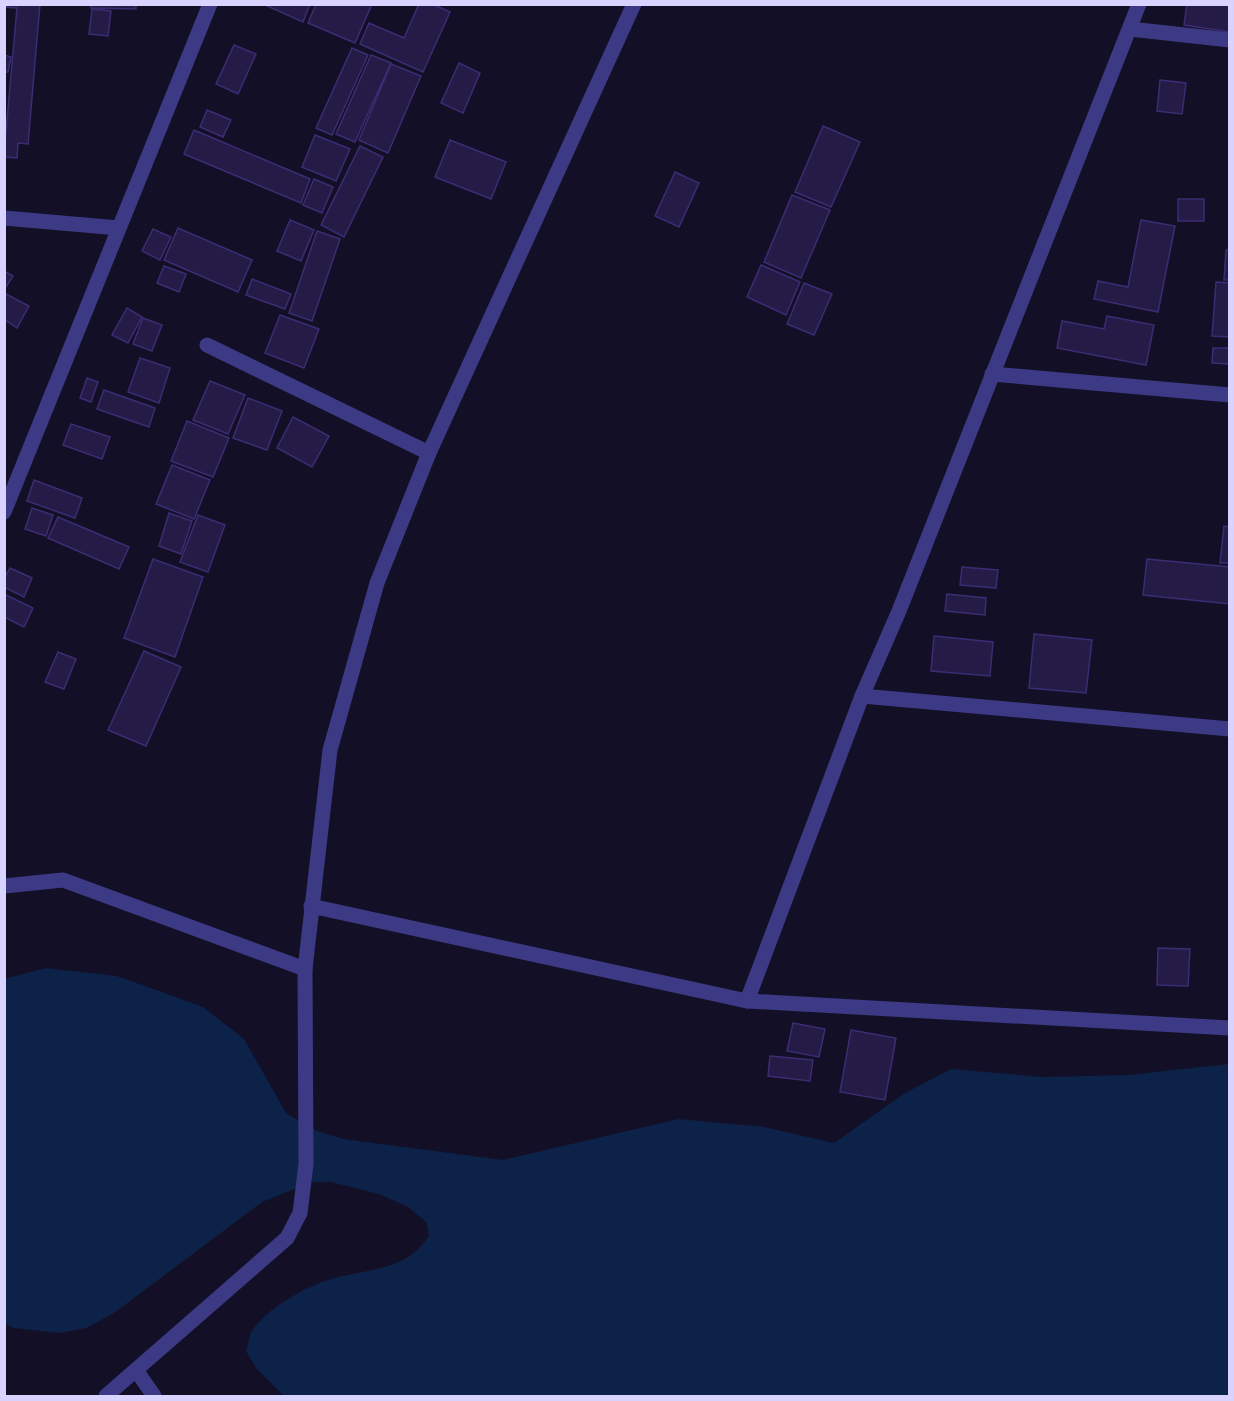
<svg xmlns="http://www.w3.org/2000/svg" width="1234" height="1401" viewBox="0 0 1234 1401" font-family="Commissioner,sans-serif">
	<rect width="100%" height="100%" fill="#130f26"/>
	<path fill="#0c2248" d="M46 968 117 976 203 1007 244 1039 286 1113 315 1130 343 1139 503 1160 679 1119 764 1127 834 1143 905 1093 951 1069 1043 1077 1128 1075 1229 1064V1396H284L256 1368 246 1351C248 1344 249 1335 253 1329 268 1309 299 1291 322 1282 360 1268 407 1274 429 1235L426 1222 408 1207 379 1194 331 1182H312L262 1202 114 1313 86 1328 59 1333 14 1328 4 1323V979Z"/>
	<g fill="#241b47" stroke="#3b2d73" stroke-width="1.5">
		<path d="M4 4H40L28 144 18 143 17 158 4 157V154L17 8 4 7Z"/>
		<path d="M91 4H136V9L91 8Z"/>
		<path d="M263 4H310L303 22Z"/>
		<path d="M316 4H372L355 43 308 23Z"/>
		<path d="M419 4H432L450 12 423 72 360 44 369 23 404 38Z"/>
		<path d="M1187 4H1230V32L1184 25Z"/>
		<path d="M92 9 111 11 108 36 89 34Z"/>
		<path d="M234 45 256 54 238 94 216 84Z"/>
		<path d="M352 48 368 55 332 135 316 128Z"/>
		<path d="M4 55 11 57 8 72H4Z"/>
		<path d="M371 55 391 63 355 142 336 134Z"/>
		<path d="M459 63 480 73 463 113 441 103Z"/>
		<path d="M391 64 421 76 388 153 359 140Z"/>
		<path d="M1160 80 1186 83 1182 114 1157 111Z"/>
		<path d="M207 110 231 120 223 137 200 127Z"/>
		<path d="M823 126 860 142 831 207 795 192Z"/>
		<path d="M194 130 310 179 301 203 184 154Z"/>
		<path d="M315 135 350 149 336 181 302 167Z"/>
		<path d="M450 140 506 162 491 199 435 177Z"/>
		<path d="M360 146 383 157 344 237 321 225Z"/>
		<path d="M675 172 699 183 679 227 655 216Z"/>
		<path d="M314 179 333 187 322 213 303 205Z"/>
		<path d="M792 195 830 210 801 278 764 262Z"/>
		<rect x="1178" y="199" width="26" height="22"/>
		<path d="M290 220 314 230 301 261 277 251Z"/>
		<path d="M1141 220 1175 226 1158 312 1094 299 1098 281 1128 287Z"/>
		<path d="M178 228 252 260 238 292 164 260Z"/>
		<path d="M153 229 171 237 160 260 142 251Z"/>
		<path d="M317 231 340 239 312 321 289 313Z"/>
		<path d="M1226 250H1230V280H1224Z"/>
		<path d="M761 265 800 282 786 315 747 297Z"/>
		<path d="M164 266 186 274 179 292 157 283Z"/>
		<path d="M4 271 13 276 4 290Z"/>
		<path d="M252 279 291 294 285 309 246 295Z"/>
		<path d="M1216 282 1230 283V337L1212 336Z"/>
		<path d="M804 283 832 294 814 335 787 324Z"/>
		<path d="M4 293 29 306 17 328 4 319Z"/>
		<path d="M127 308 142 317 128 343 112 335Z"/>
		<path d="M280 315 319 329 304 368 265 353Z"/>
		<path d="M1107 316 1154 325 1146 365 1057 348 1062 321 1104 329Z"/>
		<path d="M143 318 162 325 152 351 133 344Z"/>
		<path d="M1213 348H1230V364L1212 363Z"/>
		<path d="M140 358 170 368 159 403 128 392Z"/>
		<path d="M87 378 98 382 91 402 80 398Z"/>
		<path d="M210 381 245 395 228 434 193 420Z"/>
		<path d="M104 390 155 408 149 427 97 409Z"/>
		<path d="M248 398 282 411 267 450 233 438Z"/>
		<path d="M293 417 329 436 312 467 277 448Z"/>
		<path d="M187 421 229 438 213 477 171 461Z"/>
		<path d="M71 424 110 437 102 459 63 445Z"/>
		<path d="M172 465 210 480 194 519 156 504Z"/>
		<path d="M34 480 82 498 75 518 27 501Z"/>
		<path d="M32 508 53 515 46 536 25 529Z"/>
		<path d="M169 513 192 521 181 554 159 546Z"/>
		<path d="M198 515 225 525 208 572 180 562Z"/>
		<path d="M58 517 129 547 119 569 48 538Z"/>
		<path d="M1224 526 1230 527V563H1220Z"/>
		<path d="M153 559 203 577 175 657 124 638Z"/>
		<path d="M1147 559 1230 567V604L1143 595Z"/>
		<path d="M962 567 998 570 996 588 960 585Z"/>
		<path d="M10 568 32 578 24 597 4 587V579Z"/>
		<path d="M4 594 33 608 24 627 4 617Z"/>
		<path d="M947 594 986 598 985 615 945 611Z"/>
		<path d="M1034 634 1092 640 1086 693 1029 688Z"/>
		<path d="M934 636 993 642 990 676 931 671Z"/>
		<path d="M144 651 181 667 146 746 108 730Z"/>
		<path d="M58 652 76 659 64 689 45 682Z"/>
		<path d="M1158 948 1190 949 1188 986 1157 985Z"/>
		<path d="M793 1023 825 1029 819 1057 787 1051Z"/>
		<path d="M851 1030 896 1038 885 1100 840 1092Z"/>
		<path d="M770 1056 813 1060 810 1081 768 1076Z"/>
	</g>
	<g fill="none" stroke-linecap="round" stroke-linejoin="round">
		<g stroke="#3d3a85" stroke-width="15">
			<path d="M1130 29 1230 40"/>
			<path d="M4 218 119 228"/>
			<path d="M207 345 429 453"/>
			<path d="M992 374 1230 395"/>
			<path d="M4 512 210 4"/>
			<path d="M862 696 1230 729"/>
			<path d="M4 886 63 880 305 969"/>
			<path d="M311 906 747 1001 862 696 899 611 1139 4"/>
			<path d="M747 1001 1230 1028"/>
			<path d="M136 1370 154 1396"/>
			<path d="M106 1396 287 1238 300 1213 306 1164 305 969 330 750 377 583 429 453 634 4"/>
		</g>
	</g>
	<rect width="1234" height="1401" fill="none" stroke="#d9d4ff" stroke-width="12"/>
</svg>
